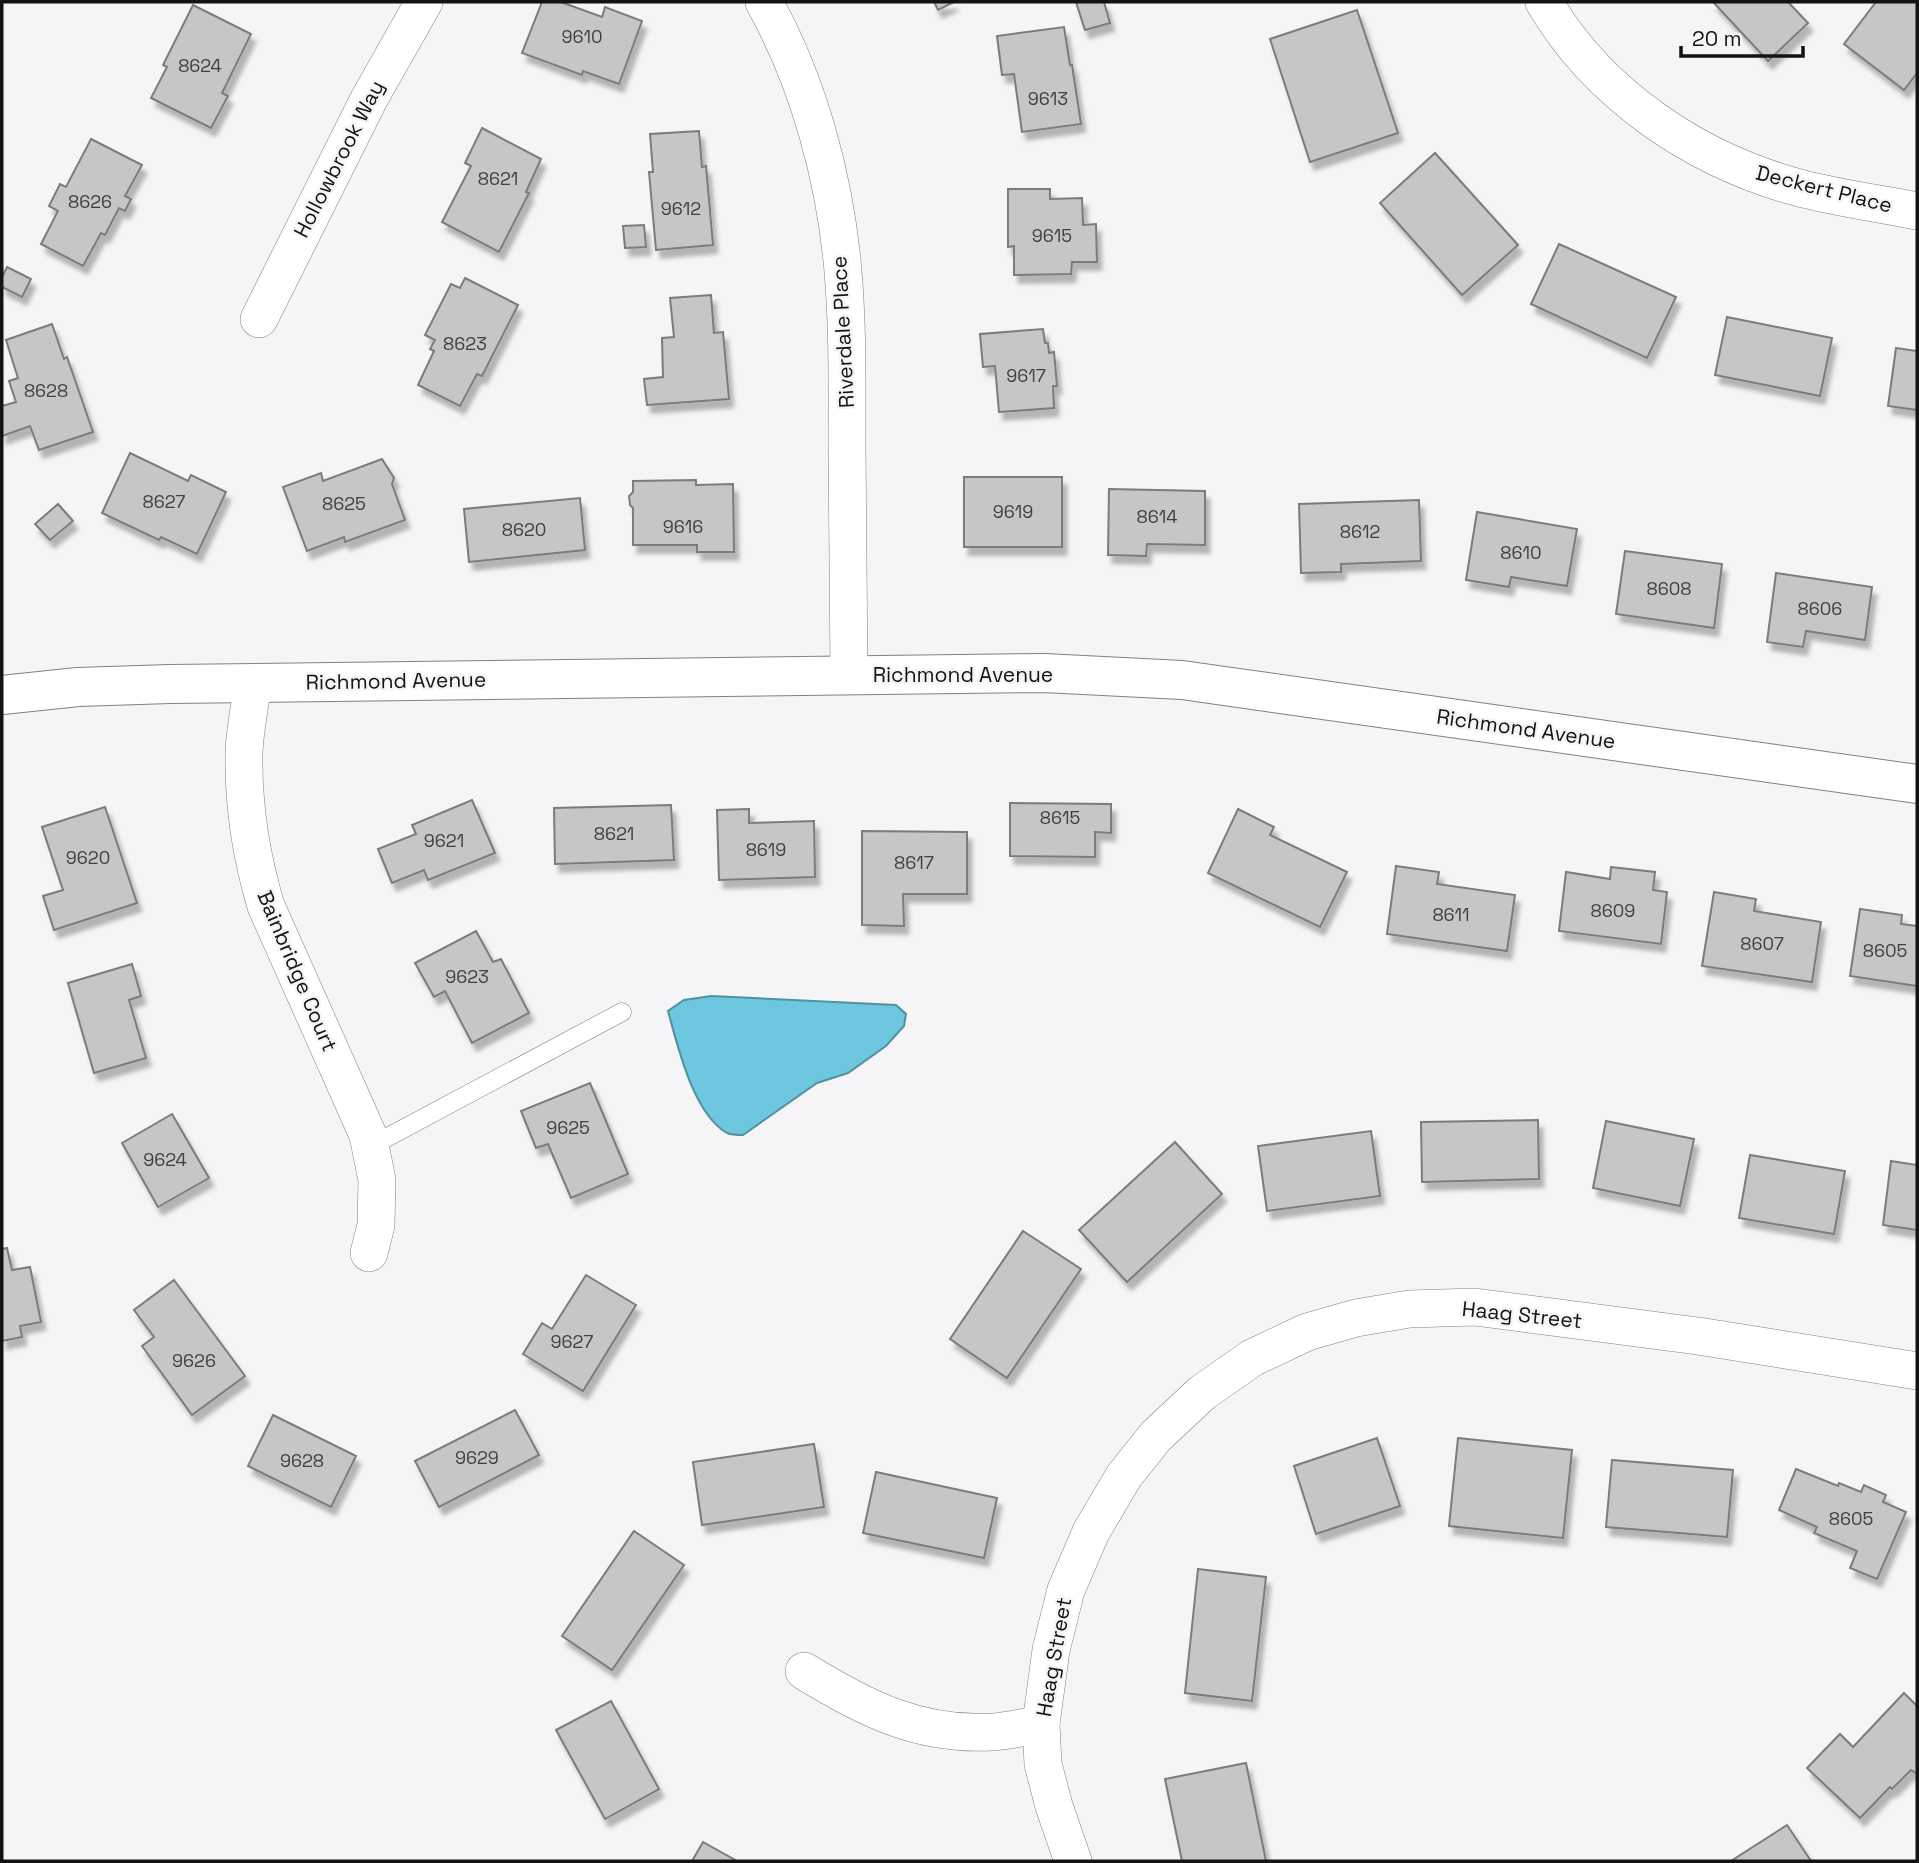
<svg xmlns="http://www.w3.org/2000/svg" width="1919" height="1863" viewBox="0 0 1919 1863" font-family="'Space Grotesk',sans-serif">
	<defs>
		<filter id="shadow"><feDropShadow dx="4.5" dy="8" stdDeviation="2" flood-color="#0004"/></filter>
	</defs>
	<rect width="100%" height="100%" fill="#f5f4f7"/>
	<path fill="#6dc7de" stroke="#5291a1" stroke-width="2" d="M711 996 896 1005 906 1014 904 1026 886 1046 848 1073 817 1083 743 1135C738 1135 732 1135 727 1133 693 1113 678 1047 668 1011L684 1000Z"/>
	<g fill="#c6c5c8" stroke="#7c7b7d" stroke-width="2" filter="url(#shadow)">
		<path d="M542 2H561L602 17 605 7 642 21 619 84 583 71 582 75 522 53Z"/>
		<path d="M934 2H954L938 10Z"/>
		<path d="M1076 2H1104L1110 23 1085 30Z"/>
		<path d="M1713 2H1788L1808 23 1768 61Z"/>
		<path d="M1876 2H1917V73L1904 90 1844 44Z"/>
		<path d="M193 5 251 34 222 93 228 96 211 128 151 98 167 67 163 65Z"/>
		<path d="M1357 10 1398 133 1310 162 1270 39Z"/>
		<path d="M1064 27 1070 65H1072L1081 124 1022 132 1014 74 1002 75 997 36Z"/>
		<path d="M482 128 541 159 526 192 529 193 499 252 442 222 471 166 465 163Z"/>
		<path d="M699 131 702 167 706 166 713 245 656 250 649 172H653L650 134Z"/>
		<path d="M91 139 142 165 125 196 131 199 125 211 119 208 105 235 101 233 83 266 41 244 58 211 49 206 60 184 66 187Z"/>
		<path d="M1435 153 1518 245 1462 295 1380 203Z"/>
		<path d="M1008 189H1050V199L1082 198 1083 225 1096 224 1097 262H1072L1071 274 1014 275V246L1008 247Z"/>
		<path d="M644 225 646 247 625 248 623 226Z"/>
		<path d="M1559 244 1676 297 1647 358 1531 304Z"/>
		<path d="M7 267 31 279 22 297 2 287V277Z"/>
		<path d="M465 278 518 305 482 376 477 374 460 406 418 385 434 351 430 349 435 340 425 335 451 284 460 288Z"/>
		<path d="M711 295 714 333 723 332 729 399 647 405 644 379 663 377 662 338 674 337 670 298Z"/>
		<path d="M1727 317 1832 338 1820 396 1715 375Z"/>
		<path d="M52 324 64 359 67 357 93 432 39 450 30 426 2 436V406L16 402 9 381 18 378 6 340Z"/>
		<path d="M1043 329 1045 343H1048L1049 353 1054 352 1057 386H1053L1054 408 999 412 995 366 983 367 980 334Z"/>
		<path d="M1896 348 1917 351V410L1888 406Z"/>
		<path d="M130 453 188 481 191 475 226 492 197 554 161 537 159 540 102 513Z"/>
		<path d="M382 459 394 478 392 484 405 520 345 542 344 537 307 551 283 487 321 473 323 481Z"/>
		<rect x="964" y="477" width="98" height="70"/>
		<path d="M696 480V485L733 484 734 552H697V545H633V508L630 505 629 496 633 492V481Z"/>
		<path d="M1109 489 1205 491V545L1147 544 1146 556 1108 555Z"/>
		<path d="M580 498 585 550 469 562 464 509Z"/>
		<path d="M1419 500 1421 561 1341 564V572L1301 573 1299 504Z"/>
		<path d="M58 504 73 521 50 540 35 524Z"/>
		<path d="M1477 512 1577 529 1567 586 1511 577 1509 587 1466 580Z"/>
		<path d="M1625 551 1722 564 1714 628 1616 614Z"/>
		<path d="M1776 573 1872 587 1865 640 1806 631 1803 647 1767 642Z"/>
		<path d="M472 800 495 853 428 880 424 870 392 883 378 849 416 834 412 825Z"/>
		<path d="M1010 803 1111 804V833L1095 832V857L1010 856Z"/>
		<path d="M671 805 674 860 555 864 554 808Z"/>
		<path d="M105 807 137 903 54 930 43 896 63 890 42 827Z"/>
		<path d="M749 809V823L814 821 815 877 719 880 717 810Z"/>
		<path d="M1238 809 1274 827 1270 835 1347 872 1320 927 1208 873Z"/>
		<path d="M862 831 967 832V894H903L904 926 862 925Z"/>
		<path d="M1396 866 1439 872 1437 884 1515 895 1507 951 1387 934Z"/>
		<path d="M1611 867 1655 872 1653 890 1667 892 1661 944 1559 931 1566 872 1610 879Z"/>
		<path d="M1714 892 1756 899 1754 911 1821 922 1812 982 1702 966Z"/>
		<path d="M1860 909 1902 915 1901 924 1917 926V986L1850 976Z"/>
		<path d="M476 931 493 962 501 959 529 1013 472 1043 445 991 434 997 415 963Z"/>
		<path d="M132 964 141 996 129 1000 146 1058 94 1073 68 983Z"/>
		<path d="M590 1083 628 1174 571 1198 548 1144 536 1148 521 1111Z"/>
		<path d="M172 1114 209 1178 158 1207 122 1143Z"/>
		<path d="M1538 1120 1539 1179 1422 1182 1421 1122Z"/>
		<path d="M1606 1121 1694 1139 1680 1206 1593 1188Z"/>
		<path d="M1371 1131 1380 1196 1267 1211 1258 1146Z"/>
		<path d="M1175 1142 1222 1194 1127 1282 1079 1230Z"/>
		<path d="M1750 1155 1845 1171 1834 1234 1739 1218Z"/>
		<path d="M1891 1161 1917 1165V1230L1883 1225Z"/>
		<path d="M1023 1231 1081 1269 1007 1378 950 1339Z"/>
		<path d="M7 1248 12 1270 30 1267 41 1322 20 1326 22 1337 2 1341V1249Z"/>
		<path d="M586 1275 636 1305 583 1391 523 1354 542 1323 552 1329Z"/>
		<path d="M174 1280 245 1376 192 1415 142 1346 154 1337 134 1310Z"/>
		<path d="M515 1410 539 1455 439 1507 415 1461Z"/>
		<path d="M273 1415 356 1456 331 1507 248 1466Z"/>
		<path d="M1377 1438 1400 1506 1316 1534 1294 1466Z"/>
		<path d="M1458 1438 1572 1450 1563 1538 1449 1526Z"/>
		<path d="M814 1444 824 1507 702 1525 693 1462Z"/>
		<path d="M1612 1460 1733 1470 1727 1537 1606 1527Z"/>
		<path d="M1796 1469 1838 1486 1839 1483 1861 1492 1864 1485 1886 1495 1883 1502 1906 1512 1877 1579 1850 1568 1857 1551 1814 1533 1817 1527 1779 1510Z"/>
		<path d="M876 1472 997 1498 984 1558 863 1533Z"/>
		<path d="M634 1531 684 1565 612 1670 562 1636Z"/>
		<path d="M1198 1569 1266 1577 1252 1701 1185 1693Z"/>
		<path d="M1904 1693 1917 1706V1774L1911 1770 1892 1789 1890 1787 1860 1818 1807 1768 1840 1734 1853 1747Z"/>
		<path d="M611 1701 659 1789 605 1819 556 1730Z"/>
		<path d="M1246 1763 1266 1861H1182L1165 1779Z"/>
		<path d="M1787 1825 1811 1861H1731Z"/>
		<path d="M703 1842 737 1861H692Z"/>
	</g>
	<g fill="none" stroke-linecap="round" stroke-linejoin="round">
		<g stroke="#818083" stroke-width="19">
			<path id="service" d="M371 1146 622 1012"/>
		</g>
		<g stroke="#818083" stroke-width="38">
			<g id="minor">
				<path d="M764 2C809 83 835 179 843 271 848 329 847 388 847 446 848 523 849 599 849 675"/>
				<path d="M1544 2C1598 94 1694 159 1796 187 1836 198 1877 203 1917 211"/>
				<path d="M259 319 369 99 424 2"/>
				<path d="M253 683C250 705 245 729 244 752 243 804 251 856 266 906L368 1135 377 1180 376 1225 369 1253"/>
				<path d="M804 1671C864 1708 919 1736 992 1732 1009 1731 1025 1727 1041 1724"/>
				<path d="M1073 1861 1054 1806 1043 1764 1041 1724 1051 1650 1066 1590 1091 1532 1124 1476 1156 1436 1202 1393 1252 1358 1307 1332 1356 1318 1409 1309 1475 1307 1698 1336 1917 1371"/>
			</g>
		</g>
		<g stroke="#818083" stroke-width="40">
			<path id="tertiary" d="M2 695 78 687 170 684 1044 673 1182 680 1917 784"/>
		</g>
		<use href="#service" stroke="#fff" stroke-width="18"/>
		<use href="#minor" stroke="#fff" stroke-width="37"/>
		<use href="#tertiary" stroke="#fff" stroke-width="38"/>
	</g>
	<g text-anchor="middle" stroke-width="5" stroke-linejoin="round" paint-order="stroke">
		<g font-size="18" fill="#404041">
			<text x="582" y="43">9610</text>
			<text x="200" y="72">8624</text>
			<text x="1048" y="105">9613</text>
			<text x="498" y="185">8621</text>
			<text x="90" y="208">8626</text>
			<text x="681" y="215">9612</text>
			<text x="1052" y="242">9615</text>
			<text x="465" y="350">8623</text>
			<text x="1026" y="382">9617</text>
			<text x="46" y="397">8628</text>
			<text x="164" y="508">8627</text>
			<text x="344" y="510">8625</text>
			<text x="1013" y="518">9619</text>
			<text x="1157" y="523">8614</text>
			<text x="683" y="533">9616</text>
			<text x="524" y="536">8620</text>
			<text x="1360" y="538">8612</text>
			<text x="1521" y="559">8610</text>
			<text x="1669" y="595">8608</text>
			<text x="1820" y="615">8606</text>
			<text x="1060" y="824">8615</text>
			<text x="614" y="840">8621</text>
			<text x="444" y="847">9621</text>
			<text x="766" y="856">8619</text>
			<text x="88" y="864">9620</text>
			<text x="914" y="869">8617</text>
			<text x="1613" y="917">8609</text>
			<text x="1451" y="921">8611</text>
			<text x="1762" y="950">8607</text>
			<text x="1885" y="957">8605</text>
			<text x="467" y="983">9623</text>
			<text x="568" y="1134">9625</text>
			<text x="165" y="1166">9624</text>
			<text x="572" y="1348">9627</text>
			<text x="194" y="1367">9626</text>
			<text x="477" y="1464">9629</text>
			<text x="302" y="1467">9628</text>
			<text x="1851" y="1525">8605</text>
		</g>
		<g font-size="21" fill="#141314" stroke="#f5f4f7">
			<text transform="translate(339 159) rotate(-63)" y="7">Hollowbrook Way</text>
			<text transform="translate(1824 189) rotate(14)" y="7">Deckert Place</text>
			<text transform="translate(843 332) rotate(-93)" y="7">Riverdale Place</text>
			<text x="963" y="682">Richmond Avenue</text>
			<text transform="translate(396 681) rotate(-1)" y="7">Richmond Avenue</text>
			<text transform="translate(1526 729) rotate(8)" y="7">Richmond Avenue</text>
			<text transform="translate(297 971) rotate(67)" y="7">Bainbridge Court</text>
			<text transform="translate(1522 1315) rotate(6)" y="7">Haag Street</text>
			<text transform="translate(1054 1657) rotate(-80)" y="7">Haag Street</text>
		</g>
	</g>
	<rect width="1919" height="1863" fill="none" stroke="#141314" stroke-width="7"/>
	<path d="M1681 46v10h122v-10" fill="none" stroke="#141314" stroke-width="3.5"/>
	<text x="1692" y="46" font-size="21" fill="#141314" stroke="#f5f4f7" stroke-width="5" paint-order="stroke">20 m</text>
</svg>
